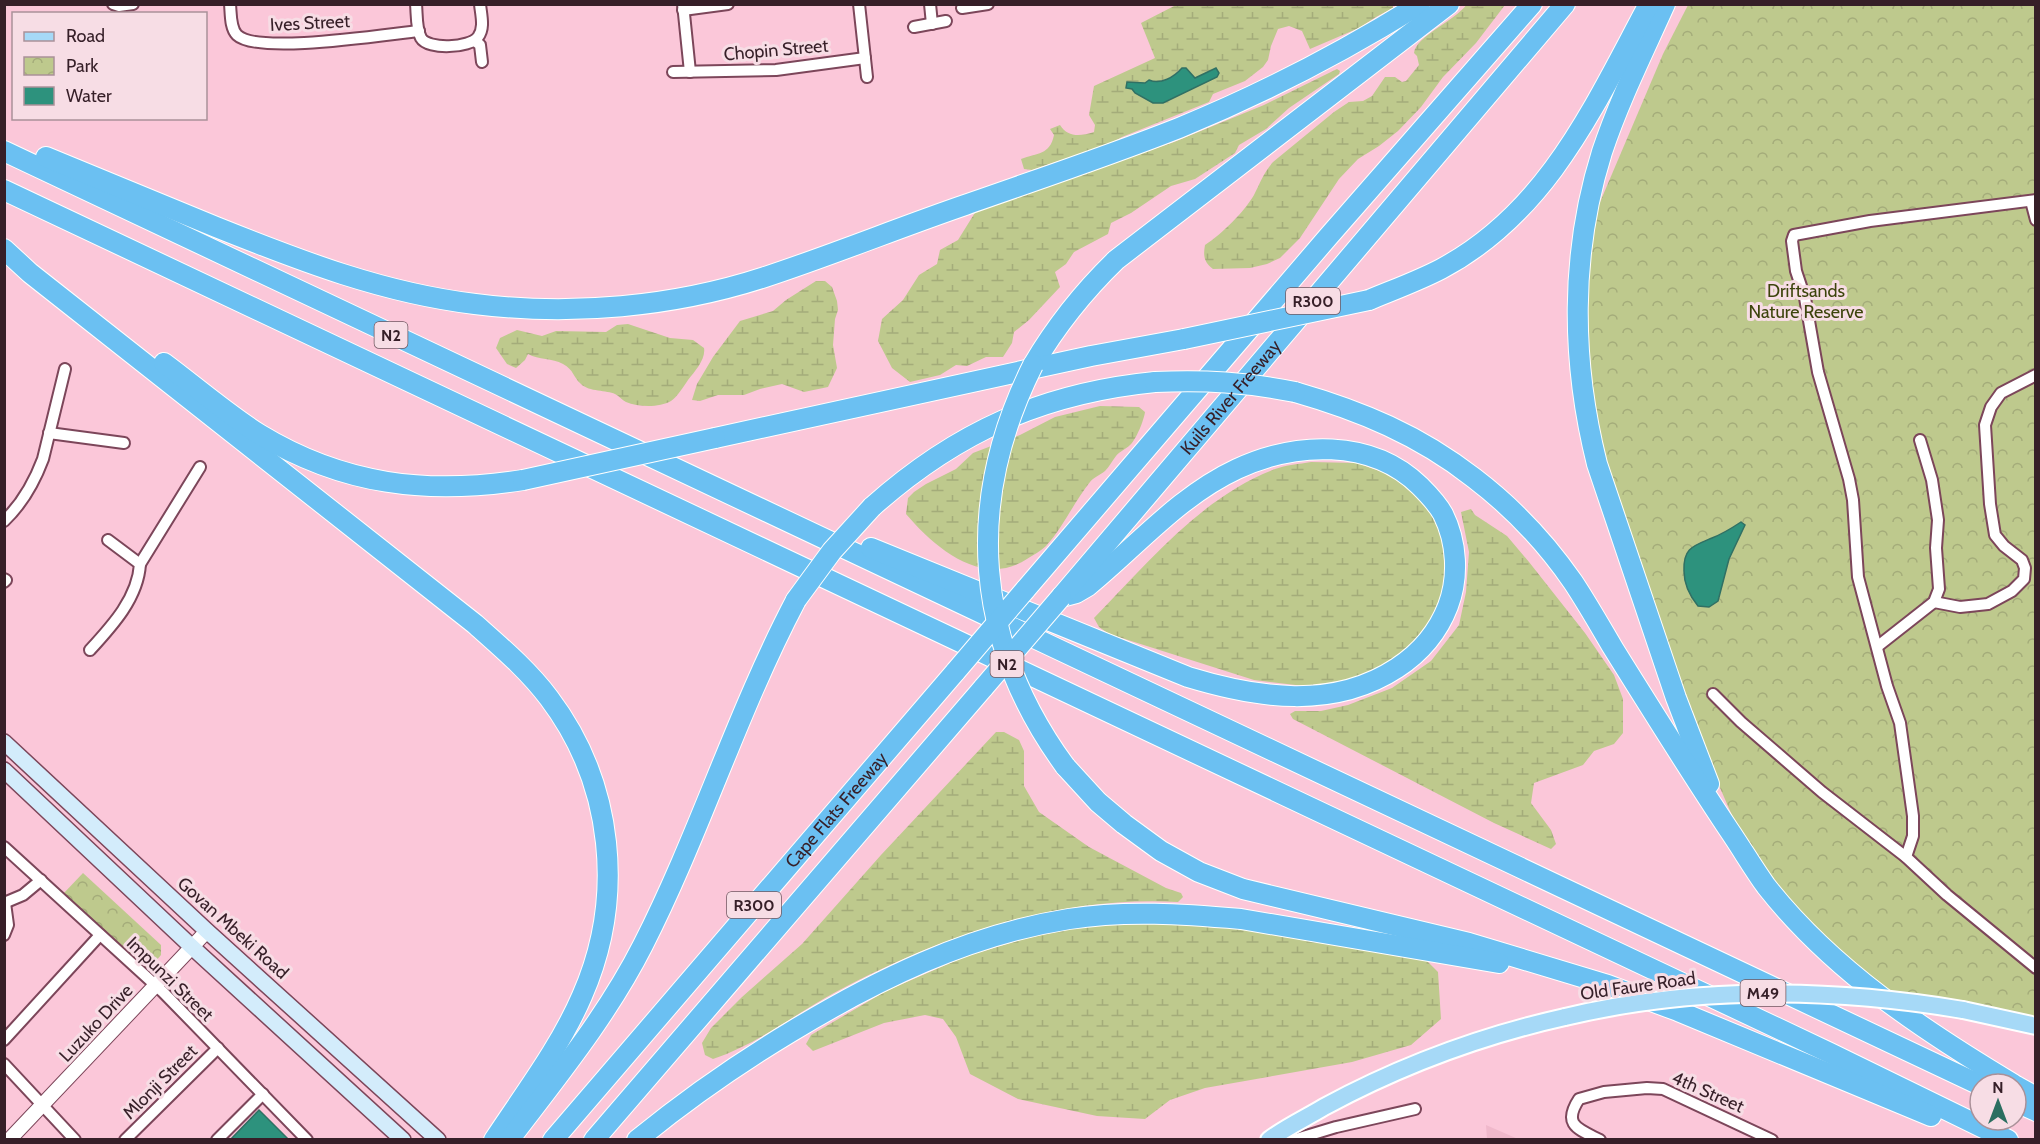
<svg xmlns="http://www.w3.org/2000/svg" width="2040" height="1144" viewBox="0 0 2040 1144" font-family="Cabin,sans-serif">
	<defs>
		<pattern id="wetland-marsh" width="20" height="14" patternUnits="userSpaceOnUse" patternTransform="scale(1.5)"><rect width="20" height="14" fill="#bec98d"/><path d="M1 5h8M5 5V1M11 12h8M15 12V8" fill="none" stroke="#a4ac7a"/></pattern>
		<pattern id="park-crowns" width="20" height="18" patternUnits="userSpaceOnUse" patternTransform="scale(1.5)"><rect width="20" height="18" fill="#bec98d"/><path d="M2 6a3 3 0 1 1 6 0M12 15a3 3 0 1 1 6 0" fill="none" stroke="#a4ac7a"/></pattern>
	</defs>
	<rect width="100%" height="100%" fill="#fbc7d9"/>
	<path fill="#f0b8cb" d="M1486 1125 1518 1139H1487Z"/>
	<g fill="url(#wetland-marsh)" fill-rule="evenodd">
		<path d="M1467 4 1505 5 1476 43 1443 77 1421 107 1398 131 1379 146 1358 159 1339 179 1300 238 1280 258 1267 264 1250 268 1213 269C1204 262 1203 256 1205 245 1222 234 1244 212 1254 195 1260 183 1264 172 1273 162L1334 112 1349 102 1363 101 1372 96 1385 77H1395L1402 82 1406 81 1419 65 1417 56 1414 53C1416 36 1455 21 1467 4Z"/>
		<path d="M1176 5H1393V8L1376 17 1359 28 1310 49 1302 31 1289 26 1278 29 1271 46 1268 60 1263 67 1245 81 1213 94 1209 102 1122 137 1109 144 1032 170 1024 169 1021 159C1037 153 1050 155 1054 135L1050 129 1060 125C1068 138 1081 136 1094 132L1095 125 1089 115 1094 86 1155 58 1141 23ZM1216 68 1208 81 1163 103C1148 99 1136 96 1127 82L1145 83 1149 80C1160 84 1172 78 1179 70L1195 78Z"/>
		<path d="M1337 69 1340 71 1339 74 1289 108 1266 129 1239 145 1235 153 1195 179 1171 186 1131 213 1111 223 1108 234 1074 252 1066 264 1055 272 1060 287 1029 320 1014 332 1012 343 1003 357H986L967 366 956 365 940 375 910 382 892 368 878 341 882 319 903 300 919 275 937 264 940 250 958 240 976 211 1174 142 1264 105Z"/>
		<path d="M816 281H825L832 287 837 301 838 310 835 319 833 345 837 368 828 387 804 392 782 384 760 389 744 395H718L700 401 692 400 697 384 713 357 740 321 773 311 786 300Z"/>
		<path d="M628 324 670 338 693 340 704 348C706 359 695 371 688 380 684 386 677 397 671 401 659 408 638 407 626 402 622 400 619 396 615 394 607 390 589 392 581 384 573 377 574 370 563 364 552 358 539 360 528 354L525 360 516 368 507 364 496 348 500 338 517 330 542 336 556 331 606 332 617 325Z"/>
		<path d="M1100 406 1139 407 1145 412C1144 420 1136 440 1130 445 1126 449 1120 451 1116 456 1112 461 1109 467 1105 471 1100 475 1094 477 1090 482 1074 502 1064 526 1046 546 1041 551 1033 555 1027 559 982 588 935 548 906 514L908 498 914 492 926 484 956 469 973 453 1020 435 1055 417Z"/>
		<path d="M1311 462 1357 463 1388 474 1406 484 1435 517 1445 549 1446 575 1442 598 1434 620 1418 641 1377 671 1344 682 1304 686 1254 680 1109 634 1099 627 1094 618C1148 563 1201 497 1275 469 1286 465 1299 464 1311 462Z"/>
		<path d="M1471 509 1475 515 1507 536 1529 562 1585 633 1614 675 1623 699V733L1614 744 1594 751 1583 765 1534 783 1531 803 1551 830 1556 844 1551 849 1494 823 1293 719 1290 714 1295 711H1321L1348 705 1392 688 1431 661 1459 625 1466 592 1469 552 1461 512Z"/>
		<path d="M996 732H1004L1019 740 1024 751V786L1039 812 1089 847 1166 888 1181 893 1183 897 1178 902C1055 895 931 939 825 998 787 1020 756 1044 713 1059L705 1055 702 1043 711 1028 742 997 802 944 881 855Z"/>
		<path d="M1159 921 1228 927 1427 961 1438 972 1441 1019 1411 1045 1352 1062 1205 1088 1170 1100 1145 1119 1097 1116 1018 1099 970 1074 956 1037 943 1019 925 1015 884 1023 813 1051 806 1044 811 1035 886 991 964 957 1023 939 1098 923Z"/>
	</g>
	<g fill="url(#park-crowns)">
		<path d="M1688 5H2035V1028L1917 1011 1820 943 1756 870 1699 740 1644 585 1590 410 1575 261 1663 54Z"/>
		<path d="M83 873 161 945V955L150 968 144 970 63 894Z"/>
	</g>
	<g fill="#2d927d" stroke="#307064" stroke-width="1.5">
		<path d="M1182 68H1186L1195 78 1216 68 1219 73 1217 77 1163 103H1153L1135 93 1132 89 1126 88 1127 82 1145 83 1149 80C1161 85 1174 77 1182 68Z"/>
		<path d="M1741 522 1745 525 1729 559 1718 601 1709 607 1698 606C1689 595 1684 584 1684 571 1683 548 1693 546 1712 538 1722 534 1732 528 1741 522Z"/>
		<path d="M259 1110 288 1139H231Z"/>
	</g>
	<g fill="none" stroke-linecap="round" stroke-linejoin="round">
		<g stroke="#7c465a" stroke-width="14">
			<g id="minor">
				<path d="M113 4 119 6 133 4"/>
				<path d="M230 4C231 14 230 28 237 35 257 55 388 34 419 31"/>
				<path d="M416 4C417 14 416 29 421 38 428 50 470 48 478 37 485 28 481 15 480 4"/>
				<path d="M683 4 690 72"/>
				<path d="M859 4 867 77"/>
				<path d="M930 4 932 24"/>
				<path d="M962 8 988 4"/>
				<path d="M683 10 728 4"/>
				<path d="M914 27 946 21"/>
				<path d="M475 41 480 45 482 62"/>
				<path d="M673 72 776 70 865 58"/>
				<path d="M2031 201 2036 220"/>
				<path d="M49 433 124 443"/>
				<path d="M4 521C23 503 34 483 43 459L65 369"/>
				<path d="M140 564 200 467"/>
				<path d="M4 579 6 580 4 582"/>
				<path d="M1934 602 1960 607 1988 604 2012 591 2024 579 2025 568 2022 560 2004 546 1995 535 1990 504 1985 425 1991 407 2001 393 2036 375"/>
				<path d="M1878 646 1934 602 1939 589 1936 548 1938 520 1932 480 1920 440"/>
				<path d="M90 650C112 626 138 598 140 564L108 540"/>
				<path d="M1713 694 1741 722 1822 792 1906 857 1947 895 2036 968"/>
				<path d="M4 847 163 992 307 1140"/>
				<path d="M1906 857 1913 836V816L1900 723 1887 686 1858 577 1853 500 1849 479 1818 372 1805 298 1796 271 1792 241 1794 235 1870 221 2036 200"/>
				<path d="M4 903 23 895 41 880"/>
				<path d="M4 935 8 925 5 903"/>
				<path d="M4 1040 100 935"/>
				<path d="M4 1064 75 1140"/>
				<path d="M125 1140 218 1048"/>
				<path d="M217 1140 263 1094"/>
				<path d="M1293 1140 1336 1127 1415 1109"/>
				<path d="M1600 1140C1578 1129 1562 1125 1579 1099L1604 1092 1647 1088 1663 1089 1772 1140"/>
			</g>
		</g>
		<g stroke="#7c465a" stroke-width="16">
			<path id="tertiary" d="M9 1140 207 931"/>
		</g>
		<g stroke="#7c465a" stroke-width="18">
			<g id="secondary">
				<path d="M4 742 207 931 438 1140"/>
				<path d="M4 770 192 947 403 1140"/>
			</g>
		</g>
		<g stroke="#fff" stroke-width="20">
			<g id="primary">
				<path d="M1963 1010 2036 1026"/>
				<path d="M1269 1140C1286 1127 1306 1118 1324 1107 1400 1066 1480 1036 1565 1017"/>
			</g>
		</g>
		<g stroke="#fff" stroke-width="22">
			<g id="motorway">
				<path d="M1665 4C1643 53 1619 101 1602 152 1570 254 1571 361 1597 464L1676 698 1709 784"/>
				<path d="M4 151 1980 1085"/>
				<path d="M46 157C102 180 159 203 216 227 301 261 383 293 475 304 571 316 673 307 765 277 832 255 898 228 965 205 1036 180 1108 156 1179 128 1262 94 1343 52 1420 4"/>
				<path d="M4 190 1830 1053 2008 1140"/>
				<path d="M4 249 30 273 475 624C502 648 528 670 549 698 614 784 625 898 582 996 560 1047 525 1093 494 1140"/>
				<path d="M1369 300C1393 290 1418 281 1441 269 1548 212 1594 106 1649 4"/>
				<path d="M164 363C195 386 226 413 259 434 343 485 427 495 523 480"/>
				<path d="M1033 365C1056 326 1083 292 1116 260L1449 4"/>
				<path d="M1295 392C1361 411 1419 435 1474 478 1512 507 1546 543 1573 582 1587 603 1600 626 1613 648 1651 709 1689 770 1729 830 1742 849 1753 868 1766 886 1832 970 1923 1030 2013 1084"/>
				<path d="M715 438 1091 356 1184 339"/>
				<path d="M872 507C956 432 1043 393 1155 382"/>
				<path d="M871 548 1188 677C1257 698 1333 710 1397 668 1420 653 1438 632 1448 606 1459 577 1457 542 1443 514 1437 503 1428 494 1420 486 1371 438 1295 442 1237 469 1179 496 1137 546 1088 586L1076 593 1061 597"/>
				<path d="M1025 590 1328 237 1532 4"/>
				<path id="s1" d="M1061 597 1565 4"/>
				<path d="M1065 766 1098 802 1124 824 1161 851 1199 872 1243 889 1469 943 1608 985 1678 1011 1931 1116"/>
				<path d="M2016 1086 2036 1097"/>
				<path d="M2016 1102 2036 1111"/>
				<path d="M509 1140C557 1077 607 1016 643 945 700 833 737 712 796 600"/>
				<path id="s2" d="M553 1140 956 671"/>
				<path d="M594 1140 984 687"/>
				<path d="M637 1140C686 1100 736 1065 789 1033 876 980 968 935 1069 919 1126 910 1183 914 1241 919L1499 963"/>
			</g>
		</g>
		<use href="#minor" stroke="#fff" stroke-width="10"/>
		<use href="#tertiary" stroke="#fff" stroke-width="14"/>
		<use href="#secondary" stroke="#d3ecfb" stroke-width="15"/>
		<use href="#primary" stroke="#a6d9f7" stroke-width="16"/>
		<use href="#motorway" stroke="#6bc0f2" stroke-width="20"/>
		<g stroke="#fff" stroke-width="20" stroke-linecap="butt">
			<path id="primary-bridge" d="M1565 1017C1696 986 1831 988 1963 1010"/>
		</g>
		<g stroke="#fff" stroke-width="22" stroke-linecap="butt">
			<g id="motorway-bridge">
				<path d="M1184 339 1369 300"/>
				<path d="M1033 365C964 503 974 641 1065 766"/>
				<path d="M1155 382C1206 380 1245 382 1295 392"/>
				<path d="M523 480 715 438"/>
				<path d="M796 600 832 551 872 507"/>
				<path d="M956 671 1025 590"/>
				<path d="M984 687 1061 597"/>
			</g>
		</g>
		<use href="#primary-bridge" stroke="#a6d9f7" stroke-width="16"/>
		<use href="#motorway-bridge" stroke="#6bc0f2" stroke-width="20"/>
	</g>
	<g text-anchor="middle" stroke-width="6" stroke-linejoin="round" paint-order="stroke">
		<g fill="#f7dde5" stroke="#705861" stroke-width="1.5">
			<rect x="1286" y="288" width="54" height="26" rx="4.5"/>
			<rect x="374.5" y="322" width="33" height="26" rx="4.5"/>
			<rect x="990.5" y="651" width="33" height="26" rx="4.5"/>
			<rect x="727" y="892" width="54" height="26" rx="4.5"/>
			<rect x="1740.5" y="980" width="45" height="26" rx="4.5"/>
		</g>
		<g font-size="16" font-weight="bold" fill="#361f28">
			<text x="1313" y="307">R300</text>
			<text x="391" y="341">N2</text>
			<text x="1007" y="670">N2</text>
			<text x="754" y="911">R300</text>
			<text x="1763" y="999">M49</text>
		</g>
		<g font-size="18" fill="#361f28" stroke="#f7dde5">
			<text transform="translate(310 23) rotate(-3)" y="6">Ives Street</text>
			<text transform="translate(776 50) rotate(-5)" y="6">Chopin Street</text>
			<text dy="6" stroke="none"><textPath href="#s1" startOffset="262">Kuils River Freeway</textPath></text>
			<text dy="6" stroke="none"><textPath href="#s2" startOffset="435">Cape Flats Freeway</textPath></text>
			<text transform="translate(233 928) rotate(42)" y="6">Govan Mbeki Road</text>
			<text transform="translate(170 979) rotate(44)" y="6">Impunzi Street</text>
			<text transform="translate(1638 986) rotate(-8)" y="6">Old Faure Road</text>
			<text transform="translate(96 1023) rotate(-47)" y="6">Luzuko Drive</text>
			<text transform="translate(160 1082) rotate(-45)" y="6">Mlonji Street</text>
			<text transform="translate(1708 1092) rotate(24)" y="6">4th Street</text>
		</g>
		<g font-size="18" fill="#3d440c" stroke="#f7dde5">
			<text x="1806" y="297">Driftsands<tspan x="1806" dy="21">Nature Reserve</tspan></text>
		</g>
	</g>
	<rect width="2040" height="1144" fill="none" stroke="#361f28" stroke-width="12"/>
	<rect x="12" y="12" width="195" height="108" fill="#f7dde5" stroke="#aa9199" stroke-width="1.5"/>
	<rect x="24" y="32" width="30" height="9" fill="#a6d9f7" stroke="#aa9199" stroke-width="1.5"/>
	<text x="66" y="42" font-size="18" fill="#361f28">Road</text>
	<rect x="24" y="57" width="30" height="18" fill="url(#park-crowns)" stroke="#aa9199" stroke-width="1.5"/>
	<text x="66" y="72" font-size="18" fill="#361f28">Park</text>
	<rect x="24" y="87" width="30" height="18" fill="#2d927d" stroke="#aa9199" stroke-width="1.5"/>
	<text x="66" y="102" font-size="18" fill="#361f28">Water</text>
	<g transform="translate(1998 1102)"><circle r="28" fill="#f7dde5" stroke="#aa9199" stroke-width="1.5"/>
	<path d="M0-4.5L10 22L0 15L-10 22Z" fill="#2b6e60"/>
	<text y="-9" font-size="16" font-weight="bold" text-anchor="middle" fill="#361f28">N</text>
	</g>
</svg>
